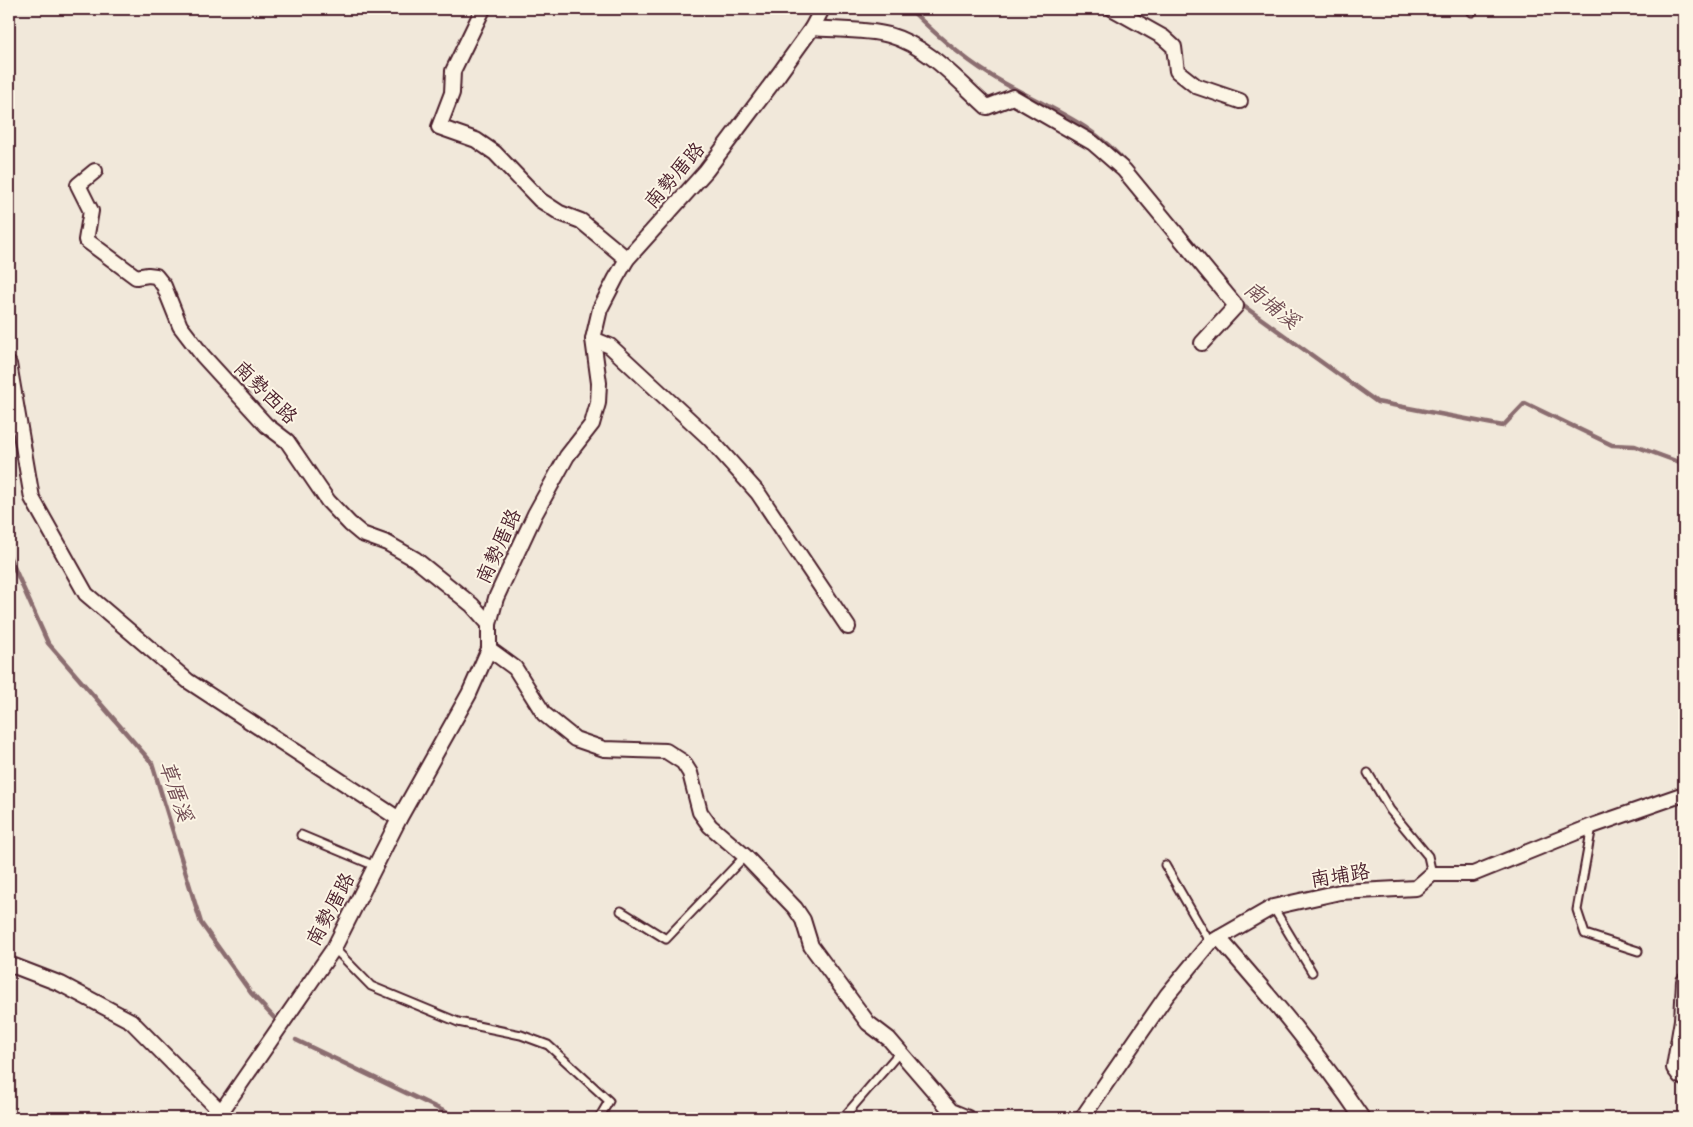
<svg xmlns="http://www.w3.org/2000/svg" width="1693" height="1127" viewBox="0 0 1693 1127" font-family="Caveat,'LXGW WenKai TC',sans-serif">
	<rect width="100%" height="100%" fill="#f1e8da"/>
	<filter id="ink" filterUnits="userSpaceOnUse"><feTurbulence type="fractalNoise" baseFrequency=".02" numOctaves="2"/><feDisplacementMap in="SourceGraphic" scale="10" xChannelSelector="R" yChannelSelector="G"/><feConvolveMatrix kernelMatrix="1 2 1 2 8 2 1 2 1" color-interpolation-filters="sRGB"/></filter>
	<g filter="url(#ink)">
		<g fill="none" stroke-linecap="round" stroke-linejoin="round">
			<g stroke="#8b6d6f" stroke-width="4.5">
				<path d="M910 9C936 35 970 64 1002 82 1048 108 1095 124 1128 166"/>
				<path d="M1238 302 1377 402 1503 426 1525 403 1612 445 1635 446 1684 464"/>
				<path d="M9 556 48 643 152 763 201 923 251 993 278 1022"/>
				<path d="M296 1040 458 1118"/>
			</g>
			<g stroke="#4a1f2b" stroke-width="11">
				<g id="service">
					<path d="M1469 9 1472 12"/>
					<path d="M1368 773 1390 810 1428 856 1432 874"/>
					<path d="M1592 826 1577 910 1585 934 1638 951"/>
					<path d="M301 835 375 866"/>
					<path d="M1165 865 1210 943"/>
					<path d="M1273 907 1312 972"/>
					<path d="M621 911 666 939 745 856"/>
					<path d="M334 948 371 986 458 1022 521 1035 548 1045 609 1101 599 1118"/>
					<path d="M843 1118 899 1053"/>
				</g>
			</g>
			<g stroke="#4a1f2b" stroke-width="18">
				<g id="minor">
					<path d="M483 9 453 71 452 93 439 127 476 140 495 153 540 200 560 213 581 221 627 259"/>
					<path d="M1113 9 1163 37 1174 47 1177 71 1196 86 1240 101"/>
					<path d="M812 28C835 30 866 29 889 35 928 46 958 81 987 107L1013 97 1093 143 1124 170 1236 306 1202 343"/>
					<path d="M95 171 78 185 91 211 86 240 136 277 148 275 156 276 164 286 180 326 203 356 266 425 287 441 328 501 350 524 362 534 387 543 415 559 472 605 489 624"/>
					<path d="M593 339 610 346 709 438 758 493 848 627"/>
					<path d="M9 364 32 498 86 594 188 681 399 819"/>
					<path d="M489 649 515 668 544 714 575 739 604 749 666 751 683 762 690 773 700 812 710 826 745 856 795 908 803 920 811 946 868 1023 889 1039 951 1111 968 1118"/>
					<path d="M1219 938C1270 996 1319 1054 1362 1118"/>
					<path d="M9 964 61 984 131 1021 221 1112"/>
					<path d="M1684 981 1682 1020 1674 1068 1680 1076 1684 1078"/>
					<path d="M219 1118 221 1112 334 948 399 819 469 694 489 649V624L496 598 535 514 567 456 592 424 598 403 599 383 593 339 600 309 616 278 627 259 706 171 779 74 812 28 822 9"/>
					<path d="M1082 1118 1167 995 1210 943 1273 907 1340 892 1416 888 1432 874H1473L1592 826 1684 794"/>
				</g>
			</g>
			<use href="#service" stroke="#fcf5e5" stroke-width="7"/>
			<use href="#minor" stroke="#fcf5e5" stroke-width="14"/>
		</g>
	</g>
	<g text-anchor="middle" stroke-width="4" stroke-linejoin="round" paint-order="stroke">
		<g font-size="20" fill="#4a1f2b" stroke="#fcf5e5">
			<text transform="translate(674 175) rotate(-49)" y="7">南勢厝路</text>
			<text transform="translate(266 392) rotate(45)" y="7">南勢西路</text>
			<text transform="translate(498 546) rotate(-65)" y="7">南勢厝路</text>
			<text transform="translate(1340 875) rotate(-9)" y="7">南埔路</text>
			<text transform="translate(330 909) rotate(-62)" y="7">南勢厝路</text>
		</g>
		<g font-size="21" font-style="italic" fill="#704c53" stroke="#fcf5e5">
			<text transform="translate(1272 305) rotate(38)" y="7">南埔溪</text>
			<text transform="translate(176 791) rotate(71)" y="7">草厝溪</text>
		</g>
	</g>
	<rect width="1693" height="1127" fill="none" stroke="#fcf5e5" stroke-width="30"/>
	<rect x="15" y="15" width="1663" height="1097" fill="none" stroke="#4a1f2b" stroke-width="2" filter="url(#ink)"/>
</svg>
